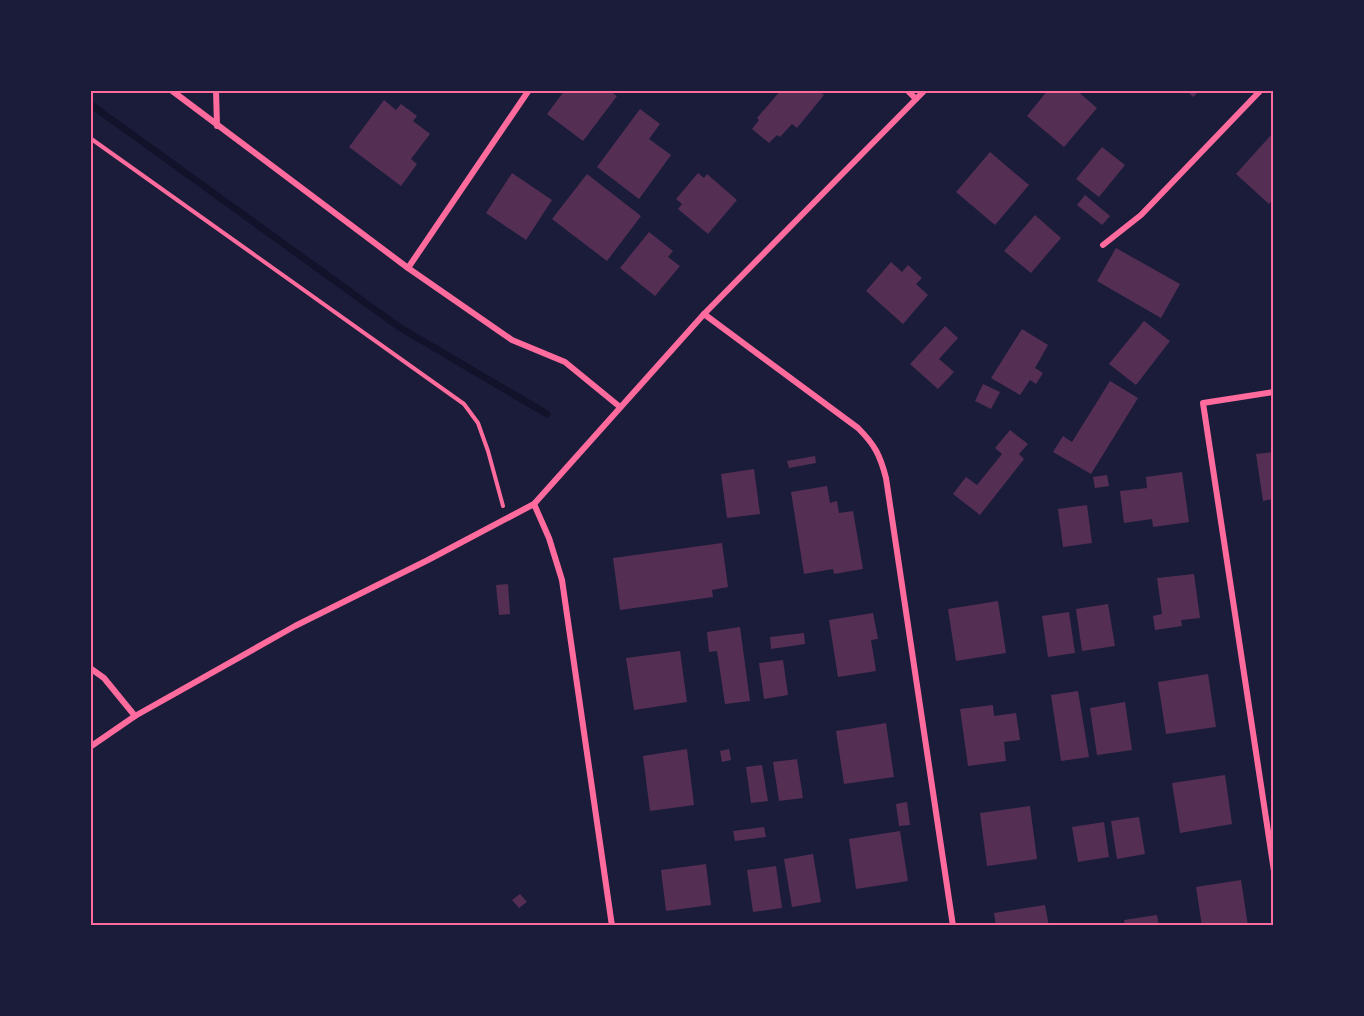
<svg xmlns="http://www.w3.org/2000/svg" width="1364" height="1016" viewBox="0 0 1364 1016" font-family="'Fira Sans',sans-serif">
	<rect width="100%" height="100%" fill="#1b1b3a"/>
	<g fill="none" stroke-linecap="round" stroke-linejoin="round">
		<path stroke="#12122b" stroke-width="7" d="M90 104 399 327 547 414"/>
	</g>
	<g fill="#542f53">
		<path d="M565 90H608L617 96 583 141 547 114Z"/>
		<path d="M781 90H818L824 95 797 128 792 124 780 137 777 135 769 143 752 129 759 120 757 118Z"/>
		<path d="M1048 90H1076L1097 108 1064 147 1027 116Z"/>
		<path d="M1186 90H1200L1193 97Z"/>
		<path d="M384 100 396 110 401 104 417 116 413 121 430 134 411 159 417 164 401 186 349 147Z"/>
		<path d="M640 109 660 124 649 139 671 155 639 199 597 167Z"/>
		<path d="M1272 134 1274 136V198L1269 204 1236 174Z"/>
		<path d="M1102 147 1125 165 1099 197 1076 179Z"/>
		<path d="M990 152 1029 185 995 225 956 192Z"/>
		<path d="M512 173 552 200 526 240 486 213Z"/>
		<path d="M698 173 704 178 707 174 737 200 708 234 678 209 682 204 676 199Z"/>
		<path d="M587 174 641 216 607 261 552 219Z"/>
		<path d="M1085 195 1110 216 1102 225 1077 205Z"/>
		<path d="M1035 215 1061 238 1031 273 1004 251Z"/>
		<path d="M649 232 673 251 668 257 680 266 655 296 620 268Z"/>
		<path d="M1116 248 1180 284 1161 318 1097 281Z"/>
		<path d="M891 262 902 272 908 265 922 278 916 284 928 295 903 324 866 291Z"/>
		<path d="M1144 321 1170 341 1136 385 1109 364Z"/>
		<path d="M945 326 958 338 939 359 954 372 938 389 910 364Z"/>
		<path d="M1022 329 1048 345 1035 368 1043 373 1036 384 1030 380 1020 395 991 378Z"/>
		<path d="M1110 381 1138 398 1091 474 1053 452 1063 436 1072 442Z"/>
		<path d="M983 384 1000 392 991 409 975 401Z"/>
		<path d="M1010 430 1028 444 1019 454 1024 459 980 515 953 494 966 477 977 485 1002 454 995 448Z"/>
		<path d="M1274 452V499L1263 501 1256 454Z"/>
		<path d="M815 456 816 463 789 468 787 461Z"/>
		<path d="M754 469 760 514 727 518 721 474Z"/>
		<path d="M1182 472 1189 522 1153 527 1152 519 1124 523 1120 491 1147 488 1146 477Z"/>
		<path d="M1107 475 1109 486 1095 488 1093 477Z"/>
		<path d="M827 486 830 503 837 501 839 513 853 511 863 569 834 574 833 569 804 574 791 492Z"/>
		<path d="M1087 505 1092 543 1063 547 1058 509Z"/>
		<path d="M722 543 728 587 712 590 713 597 620 610 613 558Z"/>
		<path d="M1194 574 1200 618 1181 620 1182 626 1155 630 1153 616 1162 614 1157 578Z"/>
		<path d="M508 584 510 614 499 615 496 585Z"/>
		<path d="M998 601 1006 653 956 661 948 609Z"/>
		<path d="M1108 604 1115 646 1082 651 1076 609Z"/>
		<path d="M1069 612 1075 653 1048 657 1042 616Z"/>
		<path d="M873 613 878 639 871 640 876 671 838 677 829 620Z"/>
		<path d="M740 627 750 701 725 704 717 651 709 652 707 632Z"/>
		<path d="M804 633 805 644 771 649 770 637Z"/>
		<path d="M680 651 687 702 634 710 626 658Z"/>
		<path d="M783 660 788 695 764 699 759 663Z"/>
		<path d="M1208 674 1216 727 1166 734 1158 682Z"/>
		<path d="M1078 691 1089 757 1061 761 1051 695Z"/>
		<path d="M1125 702 1132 750 1097 755 1090 708Z"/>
		<path d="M993 705 994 716 1016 713 1020 740 1004 742 1006 761 968 766 960 709Z"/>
		<path d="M886 723 894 777 844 784 836 731Z"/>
		<path d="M687 749 694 805 650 811 643 756Z"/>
		<path d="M729 749 731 760 722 762 720 751Z"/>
		<path d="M797 759 803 798 779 801 773 762Z"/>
		<path d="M762 765 768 801 751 803 746 767Z"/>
		<path d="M1225 775 1232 824 1180 833 1172 783Z"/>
		<path d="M907 802 910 825 899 826 896 804Z"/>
		<path d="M1030 806 1037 859 987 866 980 813Z"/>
		<path d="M1139 817 1145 854 1117 859 1111 821Z"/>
		<path d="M1104 822 1109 857 1078 862 1072 827Z"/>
		<path d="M764 827 766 837 735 841 733 831Z"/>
		<path d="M900 831 908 881 856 889 849 839Z"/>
		<path d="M813 854 821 902 792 907 784 859Z"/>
		<path d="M706 864 711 905 666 911 661 870Z"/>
		<path d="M776 866 782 908 753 912 747 870Z"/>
		<path d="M1241 880 1248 926H1202L1196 887Z"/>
		<path d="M520 894 527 902 519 908 512 900Z"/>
		<path d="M1045 905 1049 926H996L994 913Z"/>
		<path d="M1157 915 1159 926H1125L1124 920Z"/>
	</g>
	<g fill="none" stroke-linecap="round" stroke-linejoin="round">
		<path stroke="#ff6b9d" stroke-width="4" d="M90 138 464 404 478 423 488 451 503 506"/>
		<g stroke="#ff6b9d" stroke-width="6">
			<path d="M171 90 408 268 512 340 565 362 620 407"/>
			<path d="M216 90 217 126"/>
			<path d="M907 90 916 99"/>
			<path d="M1103 245 1141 215 1261 90"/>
			<path d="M408 268 529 90"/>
			<path d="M704 314 858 428C875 445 880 455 886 478L953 926"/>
			<path d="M1274 392 1203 403 1274 871"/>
			<path d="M534 504 549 538 562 580 612 926"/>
			<path d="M90 668 104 678 135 716"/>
			<path d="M90 747 135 716 295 626 428 560 534 504 704 314 925 90"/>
		</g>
	</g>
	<rect width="1364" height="1016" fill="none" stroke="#1b1b3a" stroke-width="183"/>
	<rect x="92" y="92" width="1180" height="832" fill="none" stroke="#ff6b9d" stroke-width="2"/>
</svg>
